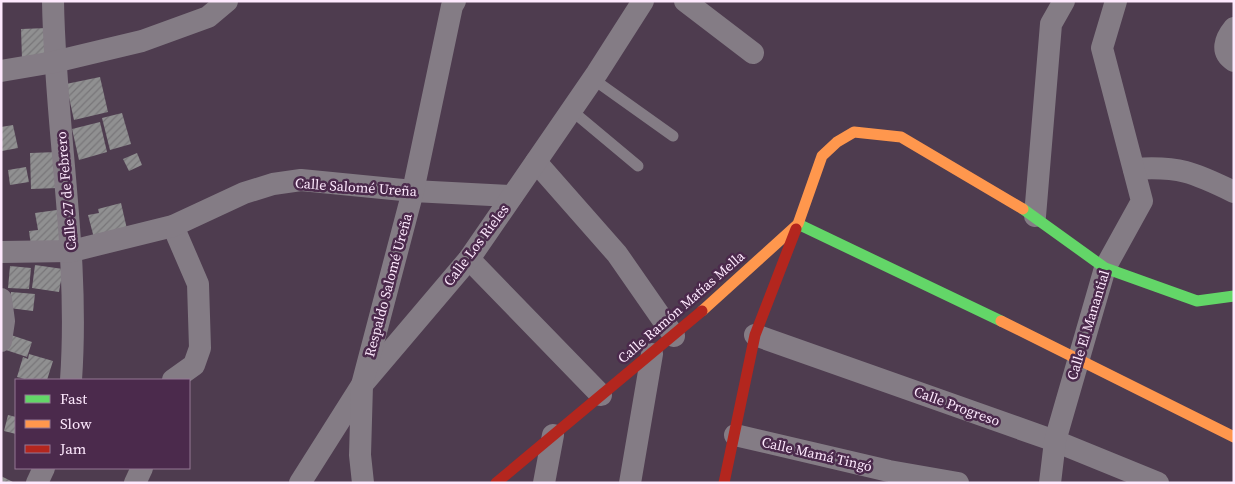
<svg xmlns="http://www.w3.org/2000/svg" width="1235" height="484" viewBox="0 0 1235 484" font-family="'Source Serif 4',serif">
	<defs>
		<pattern id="building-hatch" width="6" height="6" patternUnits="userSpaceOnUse" patternTransform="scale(1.25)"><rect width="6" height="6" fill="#909091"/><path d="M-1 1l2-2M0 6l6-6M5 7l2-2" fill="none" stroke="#787679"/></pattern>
	</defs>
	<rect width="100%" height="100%" fill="#4e3c4f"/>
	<g fill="url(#building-hatch)">
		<path d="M47 28V58L22 59 21 29Z"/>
		<path d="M100 77 108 112 74 120 66 84Z"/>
		<path d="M122 113 131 144 110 150 102 118Z"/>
		<path d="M100 122 107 152 79 160 72 129Z"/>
		<path d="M13 125 18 148 2 151 1 127Z"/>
		<path d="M57 152 58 188 31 189 30 153Z"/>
		<path d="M137 153 142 165 129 171 123 159Z"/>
		<path d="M26 167 29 182 10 185 8 170Z"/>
		<path d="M121 203 127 229 94 238 88 215 99 213 98 209Z"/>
		<path d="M64 209 68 241 31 246 29 231 38 230 35 213Z"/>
		<path d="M35 265 63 269 59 292 32 288Z"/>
		<path d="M10 266 31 268 29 289 8 288Z"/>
		<path d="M11 292 35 294 33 311 9 308Z"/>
		<path d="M8 334 32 342 27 357 3 349Z"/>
		<path d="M29 354 53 361 47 380H28L17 377 23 357 28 359Z"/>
		<path d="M8 415 16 417V434L4 431Z"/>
		<path d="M1 476 15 483H1Z"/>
	</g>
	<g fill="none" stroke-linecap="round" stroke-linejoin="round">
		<g stroke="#847c85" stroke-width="11">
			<path d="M593 79 673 136"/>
			<path d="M571 110 638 166"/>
		</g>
		<g stroke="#847c85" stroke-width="22">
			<path d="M53 1C55 129 80 252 71 380"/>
			<path d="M685 1 753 53"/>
			<path d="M1234 28C1225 39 1220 52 1234 61"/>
			<path d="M1 71 54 62 142 41 208 17 227 1"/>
			<path d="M536 162 617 254 674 336"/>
			<path d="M1134 169C1179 166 1193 172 1234 192"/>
			<path d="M1035 216 1051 24 1064 1"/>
			<path d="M173 226 198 284 200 348 194 365 173 380"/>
			<path d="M1 252 72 251 173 226 244 193 273 184 301 180 413 191 512 196"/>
			<path d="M469 259 601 395"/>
			<path d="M1 299 4 321 1 341"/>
			<path d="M755 335 1055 441 1158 483"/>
			<path d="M735 435 889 471 958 483"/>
			<path d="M37 483 44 468"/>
			<path d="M135 483 142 468"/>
			<path d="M300 483 362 385 469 259 597 73 643 1"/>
			<path d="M363 483 360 455 362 385 413 191 452 6 455 1"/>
			<path d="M544 483 553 435"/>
			<path d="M630 483 652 354"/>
			<path d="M1050 483 1055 441 1105 268 1142 201 1102 48 1116 1"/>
		</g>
		<g stroke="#63d668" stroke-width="11">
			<path d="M1023 209 1105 268 1197 301 1234 296"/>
			<path d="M796 229 798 224 1001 321"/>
		</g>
		<g stroke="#ff974d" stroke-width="11">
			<path d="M702 311 798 224 822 156 837 142 854 132 901 137 1023 209"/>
			<path d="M1001 321 1234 437"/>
		</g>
		<g stroke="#b3261e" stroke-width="11">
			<path d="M496 483 702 311"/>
			<path d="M724 483 755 335 796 229"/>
		</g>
	</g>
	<g text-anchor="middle" stroke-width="5" stroke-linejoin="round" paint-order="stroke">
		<g font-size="14" fill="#fee9fe" stroke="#4b2a4c">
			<text transform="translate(356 187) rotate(4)" y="5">Calle Salomé Ureña</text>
			<text transform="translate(66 191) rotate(-95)" y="5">Calle 27 de Febrero</text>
			<text transform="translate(476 245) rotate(-53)" y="5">Calle Los Rieles</text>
			<text transform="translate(388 285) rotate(-75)" y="5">Respaldo Salomé Ureña</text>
			<text transform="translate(681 307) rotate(-41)" y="5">Calle Ramón Matías Mella</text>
			<text transform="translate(1088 325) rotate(-73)" y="5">Calle El Manantial</text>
			<text transform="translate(957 406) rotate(20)" y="5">Calle Progreso</text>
			<text transform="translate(817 454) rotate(13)" y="5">Calle Mamá Tingó</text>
		</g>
	</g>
	<rect width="1235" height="484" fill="none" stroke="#fee9fe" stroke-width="5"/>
	<rect x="15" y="379" width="175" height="90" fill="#4b2a4c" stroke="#937693"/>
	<rect x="25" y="395" width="25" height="8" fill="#63d668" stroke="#937693"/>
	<text x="60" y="404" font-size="15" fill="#fee9fe">Fast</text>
	<rect x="25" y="420" width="25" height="8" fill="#ff974d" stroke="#937693"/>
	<text x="60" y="429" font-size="15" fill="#fee9fe">Slow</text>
	<rect x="25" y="445" width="25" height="8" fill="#b3261e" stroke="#937693"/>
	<text x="60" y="454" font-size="15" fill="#fee9fe">Jam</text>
</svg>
